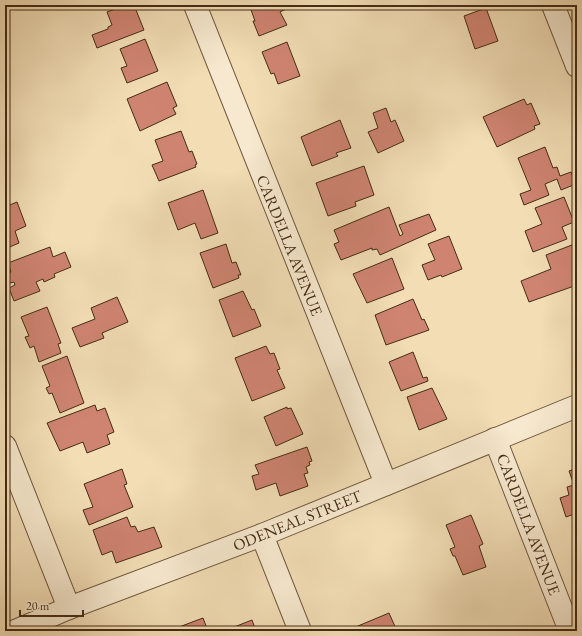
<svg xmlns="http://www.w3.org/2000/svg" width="582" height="636" viewBox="0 0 582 636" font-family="'EB Garamond',serif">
	<rect width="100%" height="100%" fill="#f2ddb5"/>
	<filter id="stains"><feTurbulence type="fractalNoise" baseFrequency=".005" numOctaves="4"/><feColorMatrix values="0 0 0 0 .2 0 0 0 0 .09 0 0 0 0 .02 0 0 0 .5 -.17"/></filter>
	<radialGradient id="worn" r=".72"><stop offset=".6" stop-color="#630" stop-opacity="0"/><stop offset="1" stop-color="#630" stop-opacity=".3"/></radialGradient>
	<g fill="#cf8472" stroke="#442c15">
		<path d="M126 5H134L144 30 97 48 92 35 108 29V27L112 25 107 12Z"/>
		<path d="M255 5H287L288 8 280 12 287 25 259 36 253 21H255L250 7Z"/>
		<path d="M486 8 498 41 475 49 464 16Z"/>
		<path d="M145 39 158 71 127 83 121 68 127 66 120 49Z"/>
		<path d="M287 42 300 76 278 84 274 73 271 74 262 52Z"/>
		<path d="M167 82 177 106 173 108 176 114 140 131 127 99Z"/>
		<path d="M524 99 527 105 531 103 540 124 534 126 535 129 497 147 483 117Z"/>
		<path d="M386 108 391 122 395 120 404 141 378 153 368 132 378 128 373 113Z"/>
		<path d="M340 120 351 148 336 153 338 156 312 166 301 137Z"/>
		<path d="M181 131 189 152 192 151 197 164 195 165 196 167 159 181 152 165 163 161 155 140Z"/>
		<path d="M545 147 553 168 557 167 560 176 571 172 576 184 561 190 557 179 545 184 549 195 524 205 520 194 531 190 518 158Z"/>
		<path d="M364 166 374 195 355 202 356 206 328 216 316 183Z"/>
		<path d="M203 190 218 233 201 239 195 223 178 230 168 203Z"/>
		<path d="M564 197 574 222 562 227 567 239 533 252 525 231 542 224 535 208Z"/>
		<path d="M17 202 26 226 15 231 19 243 5 249V207Z"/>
		<path d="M389 207 400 236 403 234 399 225 429 214 436 230 380 255 377 249 372 250V248L341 260 334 244 339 242 334 230Z"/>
		<path d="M449 236 462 269 442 277 441 275 428 280 422 265 435 260 428 244Z"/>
		<path d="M577 243V285L529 302 521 281 551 269 546 255Z"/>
		<path d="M226 244 232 263 236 262 241 275H238L239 278 213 288 200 253Z"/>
		<path d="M50 247 53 257 65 252 71 267 54 274 55 277 44 282 43 279 36 282 40 291 14 301 9 288 15 285 14 282 10 283 6 274 11 272 8 263Z"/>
		<path d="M392 258 404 289 367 303 353 274Z"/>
		<path d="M243 291 252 310 254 309 261 326 233 337 219 300Z"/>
		<path d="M117 297 128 322 102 333 104 338 80 347 72 328 95 319 91 308Z"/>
		<path d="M413 299 422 320 424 319 429 330 386 345 375 315Z"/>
		<path d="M47 307 61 343 58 344 61 353 39 362 34 346 30 348 25 337 29 336 21 317Z"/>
		<path d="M577 309V322L573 311Z"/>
		<path d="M266 346 270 354 274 353 280 369 277 370 285 388 252 401 235 358Z"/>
		<path d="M413 352 423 378 427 377 428 381 401 391 389 362Z"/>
		<path d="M67 356 84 403 60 413 52 393 49 394 46 388 50 386 42 366Z"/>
		<path d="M432 388 447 419 419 430 407 397Z"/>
		<path d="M95 405 97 411 105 408 114 432 107 435 110 444 87 453 83 442 60 451 47 423Z"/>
		<path d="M287 407V409L291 408 303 434 276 446 264 417Z"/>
		<path d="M307 447 312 461 309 462 310 465 306 467 308 473 304 474 308 486 280 496 276 483 256 490 252 476 259 474 255 465Z"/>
		<path d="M577 468V513L566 517 560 498 569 495 567 487 574 485 569 471Z"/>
		<path d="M122 469 127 484 124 485 133 507 89 525 83 510 93 507 84 484Z"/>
		<path d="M471 515 483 544 479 546 486 567 463 575 455 556H453L450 549 455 547 446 525Z"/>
		<path d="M127 517 131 527 135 526 138 532 154 527 162 547 116 563 112 551 102 555 93 530Z"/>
		<path d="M389 613 397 631H346Z"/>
		<path d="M203 618 208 631H180L179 627Z"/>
		<path d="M252 620 256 631H224Z"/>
	</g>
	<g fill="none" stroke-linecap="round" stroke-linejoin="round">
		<g stroke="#70583d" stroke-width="24">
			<g id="minor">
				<path d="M195 5 386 484"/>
				<path d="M553 5 577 66"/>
				<path d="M495 439 570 631"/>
				<path d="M5 446 69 608"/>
				<path d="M262 535 300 631"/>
				<path d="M15 631 69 608 262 535 577 406"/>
			</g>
		</g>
		<use href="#minor" stroke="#f7e9cf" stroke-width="22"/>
	</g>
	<g text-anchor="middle" stroke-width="3.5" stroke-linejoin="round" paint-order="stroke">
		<g font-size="16" fill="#442c15" stroke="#f7e9cf">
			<text transform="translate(290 245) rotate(68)" y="6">CARDELLA AVENUE</text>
			<text transform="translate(297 520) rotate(-22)" y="6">ODENEAL STREET</text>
			<text transform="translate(529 524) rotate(69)" y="6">CARDELLA AVENUE</text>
		</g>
	</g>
	<rect width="582" height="636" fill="none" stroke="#f2ddb5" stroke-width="20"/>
	<rect x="6" y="6" width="570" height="624" fill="none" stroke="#442c15" stroke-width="2"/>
	<rect x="10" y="10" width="562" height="616" fill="none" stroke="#442c15"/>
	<path d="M20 610v6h63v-6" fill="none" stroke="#442c15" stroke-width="2"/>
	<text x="26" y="610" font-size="12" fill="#442c15" stroke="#f7e9cf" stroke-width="3" paint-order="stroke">20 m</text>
	<rect width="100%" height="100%" filter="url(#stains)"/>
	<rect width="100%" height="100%" fill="url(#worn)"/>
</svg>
